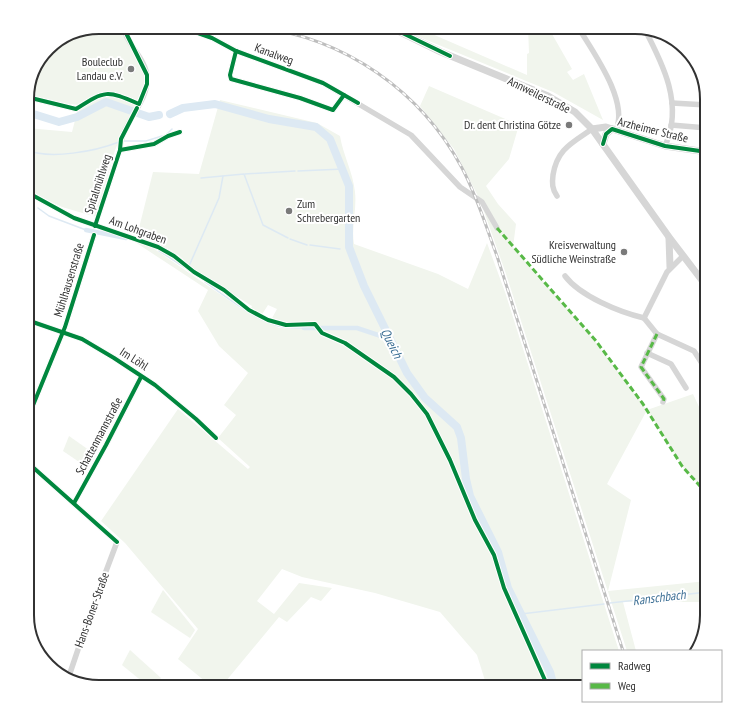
<svg xmlns="http://www.w3.org/2000/svg" width="734" height="714" viewBox="0 0 734 714" font-family="'PT Sans Narrow',sans-serif">
	<rect width="100%" height="100%" fill="#fff"/>
	<g fill="#f1f5ed">
		<path d="M99 27H116L120 30 146 75 145 83 115 150 96 217 62 207 27 191V128L72 132 79 105 59 103 27 94 34 67 51 45Z"/>
		<path d="M416 27 527 75V54L529 53 528 27H548L572 69 567 72 573 80 584 74 603 120 553 92 412 34Z"/>
		<path d="M429 86 519 125 509 159 486 186 498 204 516 224 513 247 591 336 647 410 693 394 707 424V494L682 466 647 410 607 484 631 500 608 591 707 581V602H623L636 651H627L506 274 480 200 454 149 420 106Z"/>
		<path d="M220 100 317 123 340 136C343 155 353 172 355 192 357 210 351 227 354 244L438 274 468 289 487 243 505 292 619 651H583V687H487L477 655 440 612 375 593 302 577 282 569 257 601 274 614 299 583 332 588 321 601 311 597 287 622 279 617 221 687H212L178 659 198 629 125 543 101 521 178 409 248 469 250 467 218 438 236 415 224 405 248 373 219 346 198 311 208 290 135 242 150 246 240 308 279 328 303 329 304 323H283L271 320 277 309 268 305 261 316 250 310 252 306 189 267C180 250 154 243 137 236L153 172 199 174Z"/>
		<path d="M707 380V406L702 399Z"/>
		<path d="M69 436 96 455 88 468 63 451Z"/>
		<path d="M163 590 195 630 190 638 151 612Z"/>
		<path d="M130 650 161 678 153 687H149L122 665Z"/>
	</g>
	<g fill="none" stroke-linecap="round" stroke-linejoin="round">
		<g stroke="#dde9f3" stroke-width="1.5">
			<path d="M166 135 172 129"/>
			<path d="M123 141H146L162 136"/>
			<path d="M27 150C50 160 96 151 119 142"/>
			<path d="M298 171 343 169"/>
			<path d="M245 174 295 171"/>
			<path d="M201 178 244 174 263 225 288 238"/>
			<path d="M38 208 49 216 86 230"/>
			<path d="M290 239 307 245"/>
			<path d="M310 245 340 249"/>
			<path d="M159 251 184 267"/>
			<path d="M189 266 219 198 223 176"/>
			<path d="M205 282C224 295 261 325 283 327 290 328 297 328 304 328"/>
			<path d="M610 603 707 592"/>
			<path d="M521 614 604 604"/>
		</g>
		<g stroke="#dde9f3" stroke-width="4.5">
			<path d="M86 230 126 238"/>
			<path d="M304 328H357L390 339"/>
		</g>
		<g stroke="#dde9f3" stroke-width="8">
			<path d="M27 112 59 122 77 117 106 102 149 117 159 115"/>
			<path d="M170 114 183 108 215 104 269 119 316 127 330 139 349 186V247L364 286 407 373 425 398 457 427 461 438 466 479 470 496 498 552 508 588 550 672 554 687"/>
		</g>
		<g stroke="#d6d6d6" stroke-width="5.5">
			<path d="M181 27 212 38 236 51 323 83 411 135 460 187 482 202 497 228"/>
			<path d="M578 27C593 52 629 101 616 130"/>
			<path d="M644 28C663 64 684 105 665 146"/>
			<path d="M406 35 410 27"/>
			<path d="M236 51 230 75 231 79 300 98 333 110 344 95"/>
			<path d="M27 97 76 109C106 90 106 90 139 104"/>
			<path d="M672 103 707 105"/>
			<path d="M671 125 707 128"/>
			<path d="M120 150 154 144 168 136 180 132"/>
			<path d="M27 195 34 196 74 218 158 247 174 256 194 272 224 290 234 298"/>
			<path d="M557 196C552 189 552 183 553 175 557 149 572 143 592 129"/>
			<path d="M95 226 120 150C120 124 149 103 147 77 146 59 127 45 123 27"/>
			<path d="M565 276C580 296 619 312 644 318L667 272 683 256"/>
			<path d="M644 318 657 334 694 351 703 365 707 362"/>
			<path d="M27 320 82 339 114 358 155 385 196 419 216 438"/>
			<path d="M657 334 641 367 664 399 663 402"/>
			<path d="M647 353 671 364 686 388"/>
			<path d="M703 365 707 370"/>
			<path d="M27 420 65 327 94 235"/>
			<path d="M27 462 117 542 91 611 68 679"/>
			<path d="M74 503 106 445 141 377"/>
		</g>
		<g stroke="#d6d6d6" stroke-width="7">
			<path d="M390 27 441 52 548 96 575 112 592 129 669 237 707 287"/>
			<path d="M592 129 606 127 665 146 707 152"/>
			<path d="M603 144 606 134 612 129"/>
			<path d="M669 238 670 267"/>
		</g>
		<g stroke="#bebebe" stroke-width="3">
			<path id="rail" d="M257 27C345 38 421 91 462 168 477 196 486 227 497 256L623 651"/>
		</g>
		<use href="#rail" stroke="#fff" stroke-width="1.5" stroke-dasharray="4.5" stroke-linecap="butt"/>
		<g stroke="#58b947" stroke-width="3" stroke-dasharray="6 3" stroke-linecap="butt">
			<path d="M497 228 596 341 643 404 682 466 707 494"/>
			<path d="M657 334 641 367 664 399 663 402"/>
		</g>
		<g stroke="#fff" stroke-width="6">
			<g id="cycleway">
				<path d="M181 27 212 38 236 51 323 83 358 103"/>
				<path d="M390 27 450 56"/>
				<path d="M236 51 230 75 231 79 300 98 333 110 344 95"/>
				<path d="M27 97 76 109C106 90 106 90 139 104L147 84V75L123 27"/>
				<path d="M603 144 606 134 612 129 665 146 707 152"/>
				<path d="M120 150 154 144 168 136 180 132"/>
				<path d="M27 195 34 196 74 218 158 247 174 256 194 272 224 290 249 310 268 320 286 325 315 324 322 333 345 343 394 377 411 394 427 414 450 460 475 520 494 555 504 588 548 687"/>
				<path d="M95 226 120 150 121 139 137 108"/>
				<path d="M27 320 82 339 114 358 155 385 196 419 216 438"/>
				<path d="M27 420 65 327 94 235"/>
				<path d="M27 462 117 542"/>
				<path d="M74 503 106 445 141 377"/>
			</g>
		</g>
		<use href="#cycleway" stroke="#00873e" stroke-width="4"/>
	</g>
	<g fill="#7a7a7a" stroke="#fff" stroke-width="1.5">
		<circle cx="131" cy="69" r="4"/>
		<circle cx="569" cy="125" r="4"/>
		<circle cx="289" cy="211" r="4"/>
		<circle cx="624" cy="252" r="4"/>
	</g>
	<g text-anchor="middle" stroke-width="4" stroke-linejoin="round" paint-order="stroke">
		<g font-size="12" fill="#323232" stroke="#fff">
			<text transform="translate(274 54) rotate(20)" y="4">Kanalweg</text>
			<text transform="translate(539 95) rotate(26)" y="4">Annweilerstraße</text>
			<text transform="translate(653 130) rotate(14)" y="4">Arzheimer Straße</text>
			<text transform="translate(98 184) rotate(-72)" y="4">Spitalmühlweg</text>
			<text transform="translate(138 230) rotate(20)" y="4">Am Lohgraben</text>
			<text transform="translate(69 280) rotate(-73)" y="4">Mühlhausenstraße</text>
			<text transform="translate(134 359) rotate(33)" y="4">Im Löhl</text>
			<text transform="translate(99 436) rotate(-62)" y="4">Schattenmannstraße</text>
			<text transform="translate(92 610) rotate(-70)" y="4">Hans-Boner-Straße</text>
		</g>
		<g font-size="12" fill="#323232" stroke="#fff" text-anchor="end">
			<text x="123" y="66">Bouleclub<tspan x="123" dy="14">Landau e.V.</tspan></text>
			<text x="561" y="129">Dr. dent Christina Götze</text>
			<text x="297" y="208" text-anchor="start">Zum<tspan x="297" dy="14">Schrebergarten</tspan></text>
			<text x="616" y="249">Kreisverwaltung<tspan x="616" dy="14">Südliche Weinstraße</tspan></text>
		</g>
		<g font-size="13" font-style="italic" fill="#3f7196" stroke="#fff">
			<text transform="translate(392 343) rotate(63)" y="5">Queich</text>
			<text transform="translate(659 597) rotate(-7)" y="5">Ranschbach</text>
		</g>
	</g>
	<path d="M0 0H734V714H0ZM99 34H635A65 65 0 0 1 700 99V615A65 65 0 0 1 635 680H99A65 65 0 0 1 34 615V99A65 65 0 0 1 99 34Z" fill="#fff" fill-rule="evenodd"/>
	<path fill="none" stroke="#323232" stroke-width="2" d="M99 34H635A65 65 0 0 1 700 99V615A65 65 0 0 1 635 680H99A65 65 0 0 1 34 615V99A65 65 0 0 1 99 34Z"/>
	<rect x="582" y="650" width="140" height="52" fill="#ffffff" stroke="#adadad"/>
	<rect x="590" y="663" width="20" height="6" fill="#00873e" stroke="#adadad"/>
	<text x="618" y="670" font-size="12" fill="#323232">Radweg</text>
	<rect x="590" y="683" width="20" height="6" fill="#58b947" stroke="#adadad"/>
	<text x="618" y="690" font-size="12" fill="#323232">Weg</text>
</svg>
